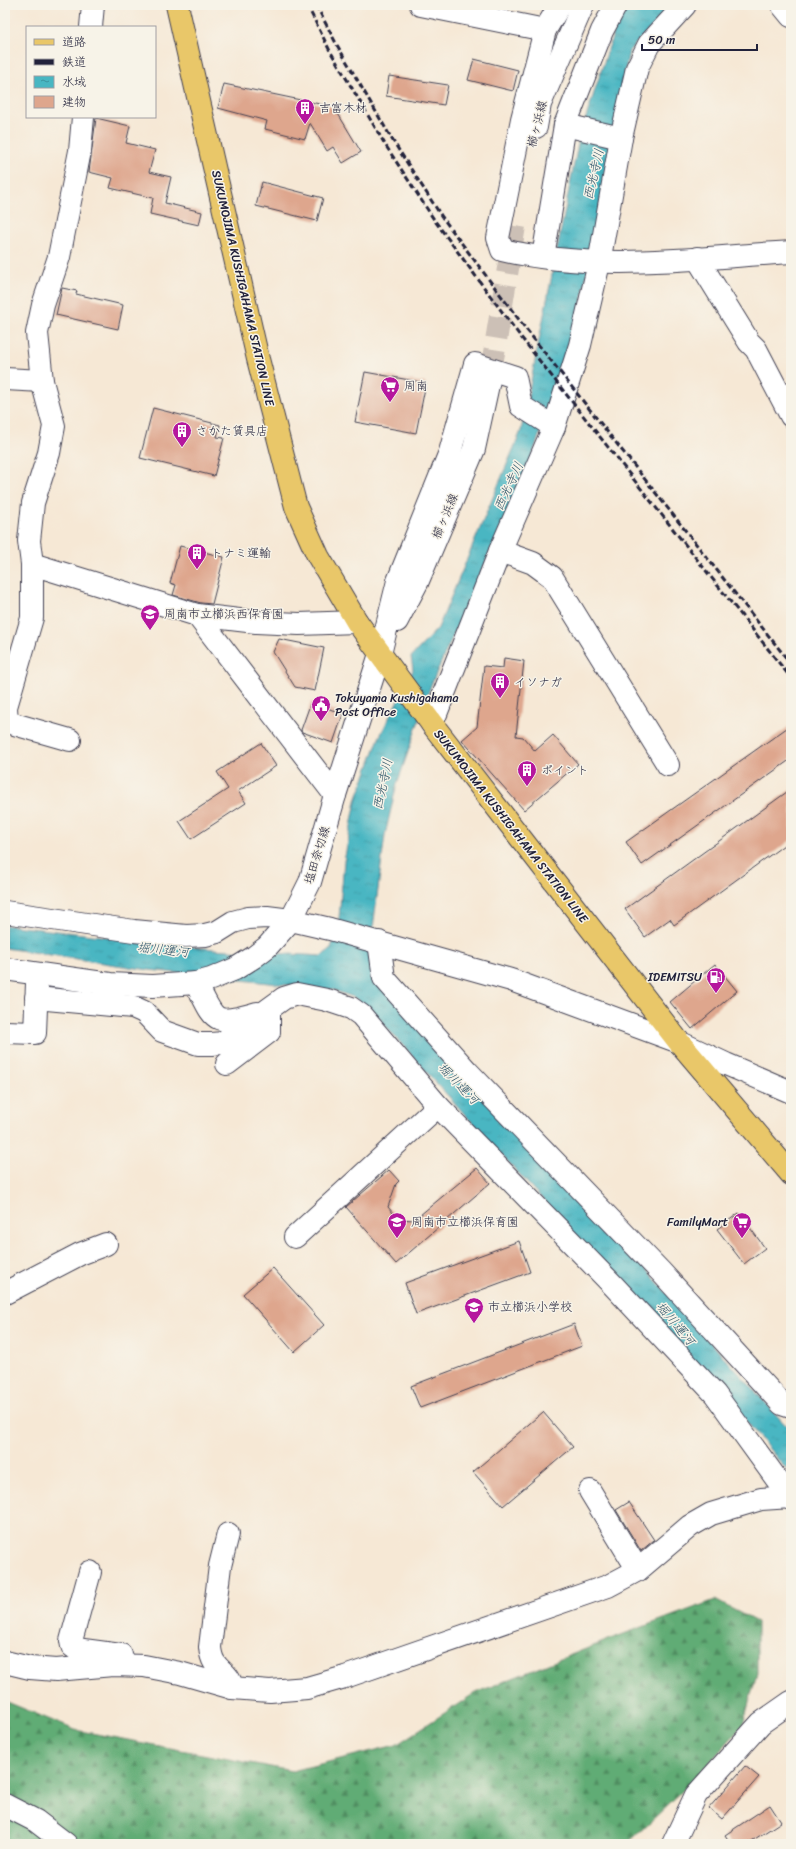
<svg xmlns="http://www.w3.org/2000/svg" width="796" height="1849" viewBox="0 0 796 1849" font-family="Sriracha,'Klee One',sans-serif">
	<defs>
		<pattern id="forest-firs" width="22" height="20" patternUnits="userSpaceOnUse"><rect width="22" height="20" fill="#61ac75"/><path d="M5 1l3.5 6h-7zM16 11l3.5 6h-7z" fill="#508c61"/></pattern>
		<pattern id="water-ripples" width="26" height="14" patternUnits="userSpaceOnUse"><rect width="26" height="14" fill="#48b6c2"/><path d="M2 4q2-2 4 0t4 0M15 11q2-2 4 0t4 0" fill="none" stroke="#3c949f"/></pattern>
	</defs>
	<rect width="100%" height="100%" fill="#f7f3e8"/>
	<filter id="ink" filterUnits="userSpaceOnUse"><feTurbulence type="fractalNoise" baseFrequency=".025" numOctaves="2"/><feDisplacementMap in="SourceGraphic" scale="8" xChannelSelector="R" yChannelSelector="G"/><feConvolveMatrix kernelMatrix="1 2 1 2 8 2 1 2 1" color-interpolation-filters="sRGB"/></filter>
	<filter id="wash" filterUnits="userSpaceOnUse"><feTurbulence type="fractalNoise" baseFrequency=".012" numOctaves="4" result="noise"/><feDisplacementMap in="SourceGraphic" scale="16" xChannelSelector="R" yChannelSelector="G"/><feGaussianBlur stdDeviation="0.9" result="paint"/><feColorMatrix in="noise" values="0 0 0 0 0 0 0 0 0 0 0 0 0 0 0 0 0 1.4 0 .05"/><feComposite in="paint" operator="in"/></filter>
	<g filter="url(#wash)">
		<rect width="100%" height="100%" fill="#f6e8d5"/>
		<path fill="url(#forest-firs)" stroke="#426758" d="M715 1600 757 1622V1673L743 1725 697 1777 627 1844H5V1701L75 1730 292 1771 396 1745 475 1693 621 1635Z"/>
		<path fill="url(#water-ripples)" stroke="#356c7e" d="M633 5H672L629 51 578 320 530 463 431 685 396 787 385 835 370 951 686 1315 791 1431V1475L740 1414 485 1137 369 1008 353 997 333 990 149 970 5 948V925L213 949 321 956 331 949 339 918 344 861 356 801 379 738 413 670 411 657 438 628 521 431 579 139 617 22Z"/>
		<g id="blocks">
			<g fill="#dea68d">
				<path d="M474 59 518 70 513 91 468 80Z"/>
				<path d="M389 76 448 85 444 105 386 96Z"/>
				<path d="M224 84 334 107 361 152 343 163 333 147 327 151 310 123 305 139 265 129 267 121 218 108Z"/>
				<path d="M96 118 130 126 126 143 155 150 149 172 171 177 165 203 202 212 199 225 150 214 153 198 110 188 113 178 89 172Z"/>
				<path d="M262 182 323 198 317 221 256 206Z"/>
				<path d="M62 288 77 291 76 294 123 305 118 329 56 315Z"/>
				<path d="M365 372 426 383 416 433 355 422Z"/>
				<path d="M153 408 220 425 217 437 224 438 214 476 140 458Z"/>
				<path d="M180 546 224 557 212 604 201 603 173 595 176 585 170 583Z"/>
				<path d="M279 639 324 648 315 691 295 687 273 652Z"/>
				<path d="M504 658 524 661 516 736 523 737 535 751 553 735 578 764 524 810 462 740 477 727 484 666 503 668Z"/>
				<path d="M311 702 343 714 333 743 302 732 301 730Z"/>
				<path d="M791 725V759L642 865 626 842Z"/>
				<path d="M261 743 276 766 238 791 246 803 191 839 179 821 228 789 217 772Z"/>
				<path d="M791 789V840L674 925 670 919 645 937 625 909Z"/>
				<path d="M715 964 737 991 692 1029 670 1002Z"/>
				<path d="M477 1168 490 1183 396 1264 346 1207 389 1170 399 1181 396 1184 388 1207 398 1219 414 1220Z"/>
				<path d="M739 1213 765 1248 744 1264 717 1229Z"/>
				<path d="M519 1241 530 1272 416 1314 405 1283Z"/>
				<path d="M273 1268 324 1325 294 1352 243 1294Z"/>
				<path d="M574 1324 582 1346 420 1408 411 1386Z"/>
				<path d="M543 1412 573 1447 503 1506 473 1472Z"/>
				<path d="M629 1502 654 1540 641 1551 616 1510Z"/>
				<path d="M745 1766 759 1777 722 1819 709 1808Z"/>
				<path d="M770 1805 781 1822 747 1844H731L725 1835Z"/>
			</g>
		</g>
	</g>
	<g filter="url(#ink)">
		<use href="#blocks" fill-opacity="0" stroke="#424052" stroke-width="1"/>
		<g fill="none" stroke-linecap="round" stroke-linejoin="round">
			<path stroke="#ccc0b6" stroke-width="22" stroke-dasharray="22 11" stroke-linecap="butt" d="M491 371 515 226"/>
			<g stroke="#424052" stroke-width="24">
				<g id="minor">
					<path d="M421 5 545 30"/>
					<path d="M560 5 545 30 522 119 498 238 502 250C597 272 695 258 791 252"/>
					<path d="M782 5 791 16"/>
					<path d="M91 27 93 5"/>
					<path d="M565 125 621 138"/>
					<path d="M536 127 540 104 583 5"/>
					<path d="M543 257 565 125 602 31 616 5"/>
					<path d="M697 258 749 342 756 349 791 416"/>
					<path d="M5 379 42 381"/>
					<path d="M500 551 533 563 552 577 668 765"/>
					<path d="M32 564 197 615 256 622 299 624 357 622"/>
					<path d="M197 615 335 795"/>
					<path d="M397 621 417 583 474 449 491 371"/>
					<path d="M432 724 500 551 554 427 580 345 599 263 621 138 637 68 649 44 685 5"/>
					<path d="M70 740 7 722 6 707 32 618V564L29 541 33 503 49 453 54 426 42 381 37 333 43 305 59 257 80 151 83 117"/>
					<path d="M5 912 134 931 186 936 205 935 217 932 233 922 248 918 267 917 291 920 330 929 511 980 679 1042 726 1064 791 1092"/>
					<path d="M379 942 384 978 467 1071 661 1272 782 1404 791 1407"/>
					<path d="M5 969 110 984 152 986 196 983 211 979 235 969 254 957 267 947 291 920 310 882 335 795 380 654 398 581 450 452 475 364 515 377 521 406 554 427"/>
					<path d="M196 983C216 1022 212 1026 257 1013"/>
					<path d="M36 998 133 1007 144 1012 162 1031 198 1044H212L222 1043 284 998 297 994 327 1000 351 1008 361 1015 438 1106 611 1283 715 1394 791 1499"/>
					<path d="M5 1032 35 1033 37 983"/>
					<path d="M227 1064 269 1032V1010"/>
					<path d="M295 1237 438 1106"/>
					<path d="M5 1293 80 1254 106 1244"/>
					<path d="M590 1491 638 1570"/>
					<path d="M228 1534 220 1566 210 1647C212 1673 229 1668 232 1688"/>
					<path d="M90 1572 71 1641 72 1646 76 1649 121 1655"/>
					<path d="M5 1662 30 1668 56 1670 113 1665 144 1666 180 1673 232 1688 270 1691 307 1688 345 1677 608 1586 638 1570 690 1526 711 1514 761 1499 791 1497"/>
					<path d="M5 1805 36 1821 66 1844"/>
					<path d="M673 1844 696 1795 761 1723 791 1702"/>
				</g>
			</g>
			<g stroke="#424052" stroke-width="24">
				<path id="major" d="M177 5 258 359 296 507 318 556 357 622 432 724 679 1042 791 1174"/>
			</g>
			<use href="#minor" stroke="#fff" stroke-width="22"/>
			<use href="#major" stroke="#e9c769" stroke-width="22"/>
			<g stroke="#22223b" stroke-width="3" stroke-dasharray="6 3" stroke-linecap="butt">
				<path d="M307 5 329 49 386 146 435 221 520 336 791 678"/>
				<path d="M316 5 337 45 393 141 442 217 526 329 791 664"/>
			</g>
		</g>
	</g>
	<defs>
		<g id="building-pin" transform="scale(1)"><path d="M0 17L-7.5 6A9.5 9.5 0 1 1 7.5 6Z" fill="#b5179e" stroke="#f7f3e8"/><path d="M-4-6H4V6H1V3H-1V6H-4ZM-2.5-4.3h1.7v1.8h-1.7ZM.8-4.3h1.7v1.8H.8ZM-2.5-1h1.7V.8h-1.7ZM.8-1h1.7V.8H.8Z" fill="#fff"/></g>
		<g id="supermarket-pin" transform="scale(1)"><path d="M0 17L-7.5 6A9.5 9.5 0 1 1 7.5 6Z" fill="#b5179e" stroke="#f7f3e8"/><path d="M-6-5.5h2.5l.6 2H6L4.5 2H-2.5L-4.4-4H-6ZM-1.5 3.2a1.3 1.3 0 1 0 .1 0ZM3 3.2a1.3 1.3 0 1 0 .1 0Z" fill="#fff"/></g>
		<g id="school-pin" transform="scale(1)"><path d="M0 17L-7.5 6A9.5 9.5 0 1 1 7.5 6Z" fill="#b5179e" stroke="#f7f3e8"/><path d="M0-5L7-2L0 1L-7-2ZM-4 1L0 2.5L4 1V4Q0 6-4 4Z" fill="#fff"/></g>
		<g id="civic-pin" transform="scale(1)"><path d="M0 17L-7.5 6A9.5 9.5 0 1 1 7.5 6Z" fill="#b5179e" stroke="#f7f3e8"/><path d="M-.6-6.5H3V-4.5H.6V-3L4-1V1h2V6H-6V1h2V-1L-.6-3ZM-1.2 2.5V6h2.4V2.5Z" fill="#fff"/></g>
		<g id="fuel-pin" transform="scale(1)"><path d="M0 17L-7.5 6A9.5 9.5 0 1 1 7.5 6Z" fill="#b5179e" stroke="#f7f3e8"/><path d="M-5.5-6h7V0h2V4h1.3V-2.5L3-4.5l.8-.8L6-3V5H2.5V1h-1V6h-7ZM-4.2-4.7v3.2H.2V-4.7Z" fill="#fff"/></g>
	</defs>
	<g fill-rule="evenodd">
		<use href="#building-pin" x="305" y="108"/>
		<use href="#supermarket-pin" x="390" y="386"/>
		<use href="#building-pin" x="182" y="431"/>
		<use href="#building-pin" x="197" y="553"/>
		<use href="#school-pin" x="150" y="614"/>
		<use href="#building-pin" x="500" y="682"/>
		<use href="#civic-pin" x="321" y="705"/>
		<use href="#building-pin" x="527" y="770"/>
		<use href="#fuel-pin" x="716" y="977"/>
		<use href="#school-pin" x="397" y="1222"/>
		<use href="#supermarket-pin" x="742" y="1222"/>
		<use href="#school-pin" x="474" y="1307"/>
	</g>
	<g text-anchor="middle" stroke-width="3" stroke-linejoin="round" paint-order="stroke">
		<g font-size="12" fill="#22223b" stroke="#f7f3e8" text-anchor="start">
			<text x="319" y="112">吉富木材</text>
			<text x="404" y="390">周南</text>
			<text x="196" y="435">さかた賃具店</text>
			<text x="211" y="557">トナミ運輸</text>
			<text x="164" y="618">周南市立櫛浜西保育園</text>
			<text x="514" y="686">イソナガ</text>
			<text x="335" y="702">Tokuyama Kushigahama<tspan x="335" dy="14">Post Office</tspan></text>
			<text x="541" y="774">ポイント</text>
			<text x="702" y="981" text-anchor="end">IDEMITSU</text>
			<text x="411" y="1226">周南市立櫛浜保育園</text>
			<text x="728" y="1226" text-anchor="end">FamilyMart</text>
			<text x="488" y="1311">市立櫛浜小学校</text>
		</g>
		<g font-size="12" fill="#22223b" stroke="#f7f3e8">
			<text transform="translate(537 124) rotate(-76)" y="4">櫛ヶ浜線</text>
			<text transform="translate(243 288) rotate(77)" y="4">SUKUMOJIMA KUSHIGAHAMA STATION LINE</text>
			<text transform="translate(445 516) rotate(-67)" y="4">櫛ヶ浜線</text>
			<text transform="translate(511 826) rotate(52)" y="4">SUKUMOJIMA KUSHIGAHAMA STATION LINE</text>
			<text transform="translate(317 855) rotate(-73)" y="4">塩田奈切線</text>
		</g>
		<g font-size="13" font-style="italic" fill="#2f566a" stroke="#f7f3e8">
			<text transform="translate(593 174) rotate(-77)" y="5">西光寺川</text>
			<text transform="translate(508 486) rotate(-65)" y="5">西光寺川</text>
			<text transform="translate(382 784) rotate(-78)" y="5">西光寺川</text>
			<text transform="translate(163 949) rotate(6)" y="5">堀川運河</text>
			<text transform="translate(459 1083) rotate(46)" y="5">堀川運河</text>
			<text transform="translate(676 1323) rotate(50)" y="5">堀川運河</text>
		</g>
	</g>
	<rect width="796" height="1849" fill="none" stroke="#f7f3e8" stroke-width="20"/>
	<rect x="26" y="26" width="130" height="92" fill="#f7f3e8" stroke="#a29fa3"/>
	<rect x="34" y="39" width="20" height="6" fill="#e9c769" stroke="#a29fa3"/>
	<text x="62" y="46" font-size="12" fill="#22223b">道路</text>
	<rect x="34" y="59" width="20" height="6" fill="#22223b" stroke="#a29fa3"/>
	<text x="62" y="66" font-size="12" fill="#22223b">鉄道</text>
	<rect x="34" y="76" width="20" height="12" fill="url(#water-ripples)" stroke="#a29fa3"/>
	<text x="62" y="86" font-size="12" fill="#22223b">水域</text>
	<rect x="34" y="96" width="20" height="12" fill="#dea68d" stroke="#a29fa3"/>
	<text x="62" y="106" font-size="12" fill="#22223b">建物</text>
	<path d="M642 44v6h115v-6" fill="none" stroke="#22223b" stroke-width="2"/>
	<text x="648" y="44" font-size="12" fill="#22223b" stroke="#f7f3e8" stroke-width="3" paint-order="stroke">50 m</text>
</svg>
